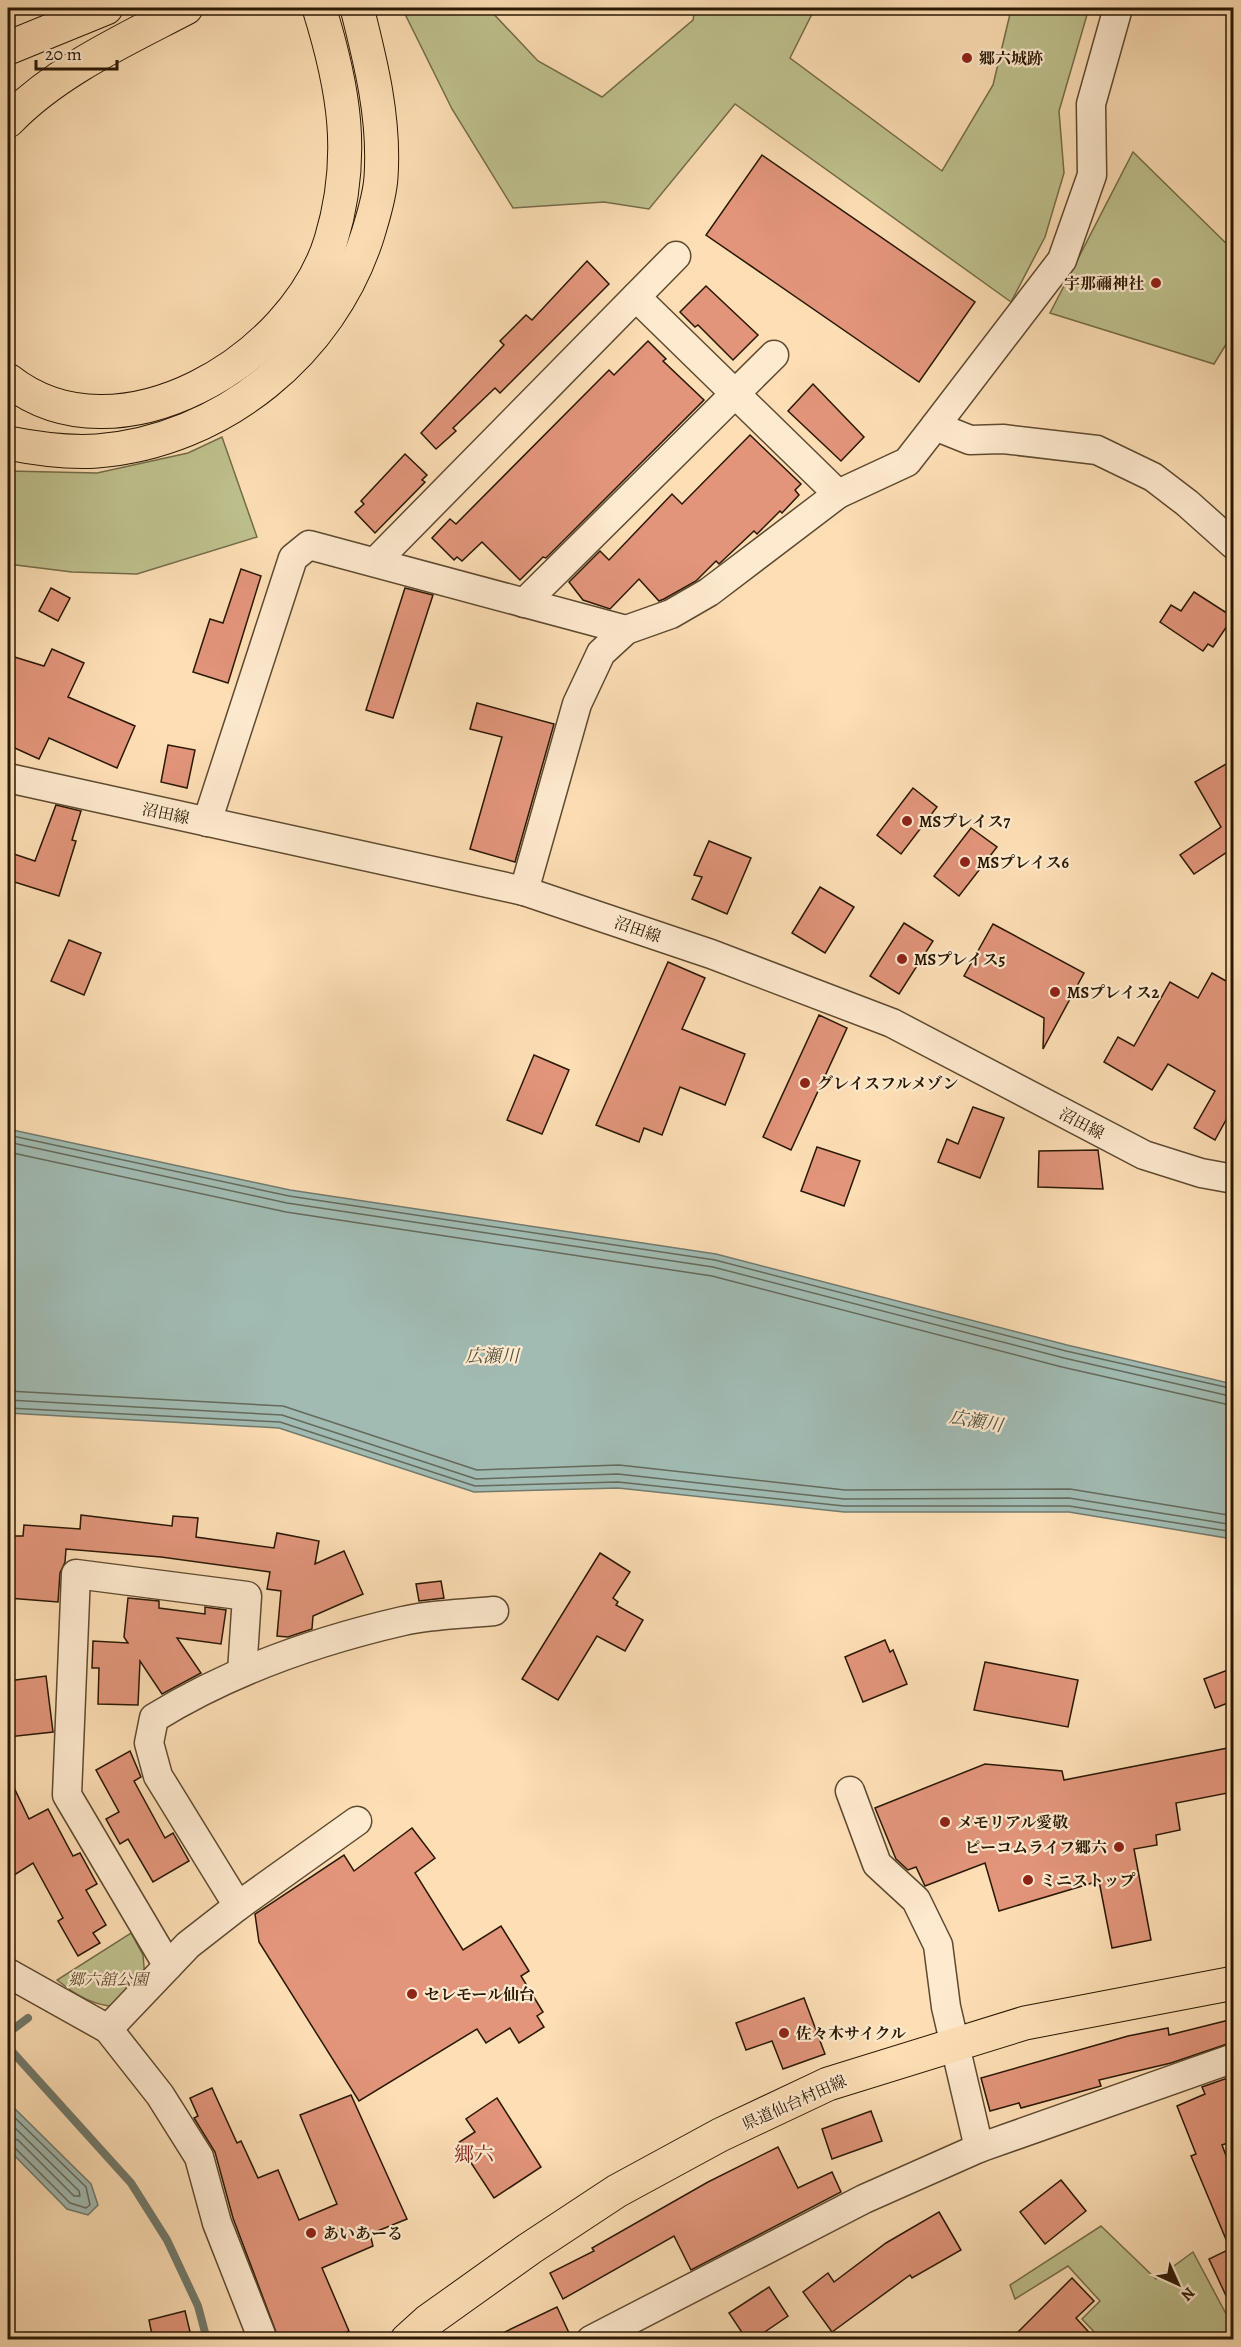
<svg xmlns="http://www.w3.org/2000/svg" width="1241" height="2347" viewBox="0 0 1241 2347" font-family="Alegreya,'Noto Serif JP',serif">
	<rect width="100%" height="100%" fill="#fddeb5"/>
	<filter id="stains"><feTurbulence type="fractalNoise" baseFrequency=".00333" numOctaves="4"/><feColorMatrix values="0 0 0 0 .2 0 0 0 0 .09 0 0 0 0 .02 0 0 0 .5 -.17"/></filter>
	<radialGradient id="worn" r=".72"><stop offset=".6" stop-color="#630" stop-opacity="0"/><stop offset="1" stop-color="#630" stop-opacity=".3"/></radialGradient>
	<g fill="#bec18e" stroke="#746c48" stroke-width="1.5">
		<path d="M402 8H488L538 61 602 97 693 20 695 8H815L790 58 942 171 993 85 1010 14 1018 8H1089L1059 111 1064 173 1045 237 1011 302 735 104 649 209 604 202 513 208 452 109Z"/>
		<path d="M1133 152 1233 250V333L1214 364 1050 313Z"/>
		<path d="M222 437 257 537 137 574 72 572 8 564V471L97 473 188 453Z"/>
		<path d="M131 1933 143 1955 145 1978 119 2007C94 2006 77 1996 57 1980Z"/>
		<path d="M1101 2226 1156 2279 1193 2252 1233 2327V2339H1095L1098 2336 1082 2319 1100 2301 1068 2266 1015 2299 1010 2285Z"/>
	</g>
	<g fill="#a1bbb3" stroke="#717a6d" stroke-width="1.5">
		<path d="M8 1129 290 1190 716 1254 1067 1345 1233 1384V1539L1069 1512H844L618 1488 474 1492 279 1428 8 1413Z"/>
		<path d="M8 2102 91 2184 98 2205 88 2215 67 2209 8 2149Z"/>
	</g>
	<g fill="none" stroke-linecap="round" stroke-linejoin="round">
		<g stroke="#656a5b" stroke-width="1.5">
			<path d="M8 1135 289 1196 715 1260 1066 1351 1234 1389"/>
			<path d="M8 1142 287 1203 713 1267 1064 1358 1234 1397"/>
			<path d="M8 1152 286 1212 712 1276 1062 1367 1234 1406"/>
			<path d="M8 1391 283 1406 477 1470 619 1465 845 1490 1070 1489 1234 1516"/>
			<path d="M8 1400 282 1415 476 1479 618 1474 844 1499 1069 1498 1234 1525"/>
			<path d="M8 1408 280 1422 475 1486 618 1482 844 1506H1069L1234 1532"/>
			<path d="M8 2111 86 2187 90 2205 86 2208 70 2203 14 2147 8 2145"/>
			<path d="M8 2121 79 2191 80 2196H74L18 2140 8 2137"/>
		</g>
		<g stroke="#717a6d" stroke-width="8">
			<path d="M8 2038 12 2030 28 2018"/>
			<path d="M8 2047 131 2183 167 2240 198 2306 207 2340"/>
		</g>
	</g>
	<g fill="#e2957b" stroke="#291803" stroke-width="1.5">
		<path d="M762 155 975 302 919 382 706 235Z"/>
		<path d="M587 261 609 284 500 393 495 388 453 428 456 431 436 449 421 433 504 345 500 341 526 315 532 320Z"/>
		<path d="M706 286 758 335 733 360 698 325 695 327 680 312Z"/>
		<path d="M648 341 666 359 663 361 704 400 546 558 543 557 520 580 482 542 462 561 457 557 454 560 432 538 450 519 456 524 609 370 614 375Z"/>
		<path d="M813 384 864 437 841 461 788 411Z"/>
		<path d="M750 435 801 484 795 490 799 495 782 513 780 511 757 534 754 531 719 564 716 561 696 581 664 599 659 601 639 579 610 609 583 600 569 582 600 551 609 560 672 494 682 504Z"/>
		<path d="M405 454 427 475 422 480 425 482 375 533 355 512 364 504 361 501Z"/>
		<path d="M241 569 261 576 228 683 193 672 210 619 223 623Z"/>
		<path d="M51 588 70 598 58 621 39 611Z"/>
		<path d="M405 588 433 595 393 718 366 710Z"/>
		<path d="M1194 592 1233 617 1213 647 1208 644 1203 651 1160 622 1171 605 1181 611Z"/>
		<path d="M52 649 84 663 68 697 135 726 117 768 49 738 39 759 8 745V655L44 666Z"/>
		<path d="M477 703 554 724 515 862 470 849 502 737 470 729Z"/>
		<path d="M168 745 195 750 187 788 161 782Z"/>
		<path d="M1233 760V848L1194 874 1180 855 1221 827 1195 782Z"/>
		<path d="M913 788 937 807 901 854 877 835Z"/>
		<path d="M56 805 81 811 72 840 76 841 59 896 8 880V852L35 861Z"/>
		<path d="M971 828 997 847 959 896 934 876Z"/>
		<path d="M709 841 751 858 727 914 692 899 702 877 694 875Z"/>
		<path d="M820 887 854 907 825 953 792 933Z"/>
		<path d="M904 923 933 941 899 994 870 976Z"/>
		<path d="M993 924 1084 973 1043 1049 1044 1018 964 976Z"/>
		<path d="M69 940 101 953 84 995 51 981Z"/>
		<path d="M668 962 705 978 682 1029 745 1054 725 1105 680 1087 662 1135 644 1128 639 1142 596 1125Z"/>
		<path d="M1212 973 1233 985V1107L1215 1140 1194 1128 1215 1091 1168 1064 1152 1090 1104 1062 1118 1037 1134 1046 1170 982 1198 998Z"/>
		<path d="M819 1015 847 1028 791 1150 763 1137Z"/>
		<path d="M534 1055 569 1070 542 1134 507 1120Z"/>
		<path d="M973 1107 1004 1118 980 1178 938 1162 947 1139 958 1144Z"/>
		<path d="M817 1147 860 1161 844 1206 801 1191Z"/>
		<path d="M1098 1150 1103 1189 1038 1187 1039 1151Z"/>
		<path d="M81 1515 172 1526 173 1516 198 1518 196 1537 274 1548 277 1533 319 1541 315 1564 344 1551 363 1594 313 1616 312 1629 288 1637 277 1636 281 1591 267 1589 270 1572 161 1557 66 1549 65 1562 60 1573 58 1602 8 1598 12 1536H23L24 1525 80 1529Z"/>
		<path d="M600 1553 630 1572 613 1598 618 1602 616 1605 643 1620 625 1651 597 1636 558 1700 522 1679Z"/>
		<path d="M441 1581 444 1598 419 1601 416 1584Z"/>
		<path d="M128 1598 159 1601V1608L205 1614V1607L226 1610 221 1644 177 1638 201 1673 162 1694 140 1661 138 1705 98 1704 99 1668H92L93 1641 128 1643 124 1637Z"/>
		<path d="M885 1640 890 1652 893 1650 907 1684 863 1702 845 1657Z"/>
		<path d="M985 1662 1078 1680 1068 1727 974 1710Z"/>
		<path d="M1233 1668V1701L1215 1708 1204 1679Z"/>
		<path d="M46 1676 53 1732 8 1737V1681Z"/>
		<path d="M1233 1747V1792L1176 1803 1180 1830 1156 1835 1157 1845 1134 1849 1151 1940 1112 1948 1099 1881 999 1911 985 1863 925 1886 916 1867 908 1870 896 1859 875 1808 985 1764 1062 1771 1064 1780Z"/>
		<path d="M130 1751 141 1777 134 1781 165 1838 173 1833 189 1861 153 1882 128 1839 120 1844 106 1819 119 1812 96 1770Z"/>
		<path d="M8 1775 29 1819 48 1809 73 1856 80 1853 97 1884 86 1890 106 1925 93 1933 100 1943 78 1956 58 1921 63 1918 33 1863 8 1879Z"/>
		<path d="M412 1828 435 1858 415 1873 463 1950 501 1926 529 1971 521 1976 543 2012 537 2016 544 2027 519 2043 510 2028 486 2043 477 2029 359 2101 259 1942 255 1914 344 1855 354 1871Z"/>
		<path d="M804 1998 825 2054 783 2069 772 2041 746 2050 736 2023Z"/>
		<path d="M1233 2019V2042L1171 2063 1099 2080 1101 2086 1021 2108 1019 2103 990 2111 981 2078 1128 2036 1168 2028 1169 2035Z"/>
		<path d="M1233 2076V2141L1222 2145 1233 2174V2311L1209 2259 1230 2249 1191 2156 1196 2154 1177 2106 1205 2094 1202 2087Z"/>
		<path d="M212 2088 237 2143 241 2141 258 2178 278 2170 299 2220 337 2204 300 2115 351 2095 407 2219 370 2234 373 2246 322 2268 349 2331 326 2340H279L233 2218 215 2152 194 2118 198 2116 190 2098Z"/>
		<path d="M497 2098 541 2167 494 2198 458 2143 475 2132 466 2119Z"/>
		<path d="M871 2111 882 2141 832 2159 822 2129Z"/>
		<path d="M778 2147 798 2188 832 2172 841 2192 691 2270 674 2236 563 2299 550 2273 594 2251 592 2248 708 2182Z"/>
		<path d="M1061 2180 1086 2211 1045 2244 1020 2212Z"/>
		<path d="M939 2212 961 2250 912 2278 910 2275 832 2332 803 2292 828 2273 834 2282 886 2243Z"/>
		<path d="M1072 2278 1094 2301 1076 2318 1096 2340H1010Z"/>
		<path d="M769 2287 788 2316 753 2340H747L729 2313Z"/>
		<path d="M557 2307 569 2333 555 2340H488Z"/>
		<path d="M185 2311 192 2340H153L149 2320Z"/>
	</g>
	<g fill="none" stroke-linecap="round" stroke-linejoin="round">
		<g stroke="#5e4a30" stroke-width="31">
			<g id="minor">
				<path d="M636 297 838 494"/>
				<path d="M935 426 1062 260 1092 175 1091 104 1118 8"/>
				<path d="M375 562 676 256"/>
				<path d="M524 603 774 355"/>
				<path d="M8 778 524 891 711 954 892 1023 1144 1155 1201 1173 1234 1179"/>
				<path d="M207 822 293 558 309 545 626 630"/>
				<path d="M524 891 577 704 601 653 626 630 671 614 709 592 838 494 907 462 935 426 970 440 1003 439 1097 450 1153 477 1187 503 1234 545"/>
				<path d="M850 1791 877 1864 916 1900 938 1945 946 2007 979 2148"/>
				<path d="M238 1906 357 1821"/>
				<path d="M168 1966 67 1795 76 1574 247 1596 242 1672"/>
				<path d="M8 1973 108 2029 160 2095 199 2157 217 2223 263 2340"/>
				<path d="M108 2029 188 1945 238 1906 158 1776 149 1743 154 1718C230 1671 316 1641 403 1621 432 1614 464 1614 494 1611"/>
				<path d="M591 2340 864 2199 979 2148 1234 2058"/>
			</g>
		</g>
		<g stroke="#291803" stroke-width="35">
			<path id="major" d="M407 2340 428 2321 529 2249 617 2191 720 2135 828 2084 1025 2023 1234 1983"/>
		</g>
		<g stroke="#291803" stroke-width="35">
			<g id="highway">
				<path d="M8 48 106 8"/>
				<path d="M8 121C56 71 125 40 186 8"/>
				<path d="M8 380C118 467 295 359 331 240 356 157 344 88 319 8"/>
				<path d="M8 443C38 449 67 453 97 451 222 441 331 352 368 234 373 217 380 196 381 177 385 119 371 63 357 8"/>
			</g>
		</g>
		<use href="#minor" stroke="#feeacf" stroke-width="28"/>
		<use href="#major" stroke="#fddeb5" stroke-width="33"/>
		<use href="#highway" stroke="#fddeb5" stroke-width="33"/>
	</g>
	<g fill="#8f2418" stroke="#feeacf" stroke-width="2">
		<circle cx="967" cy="58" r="6"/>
		<circle cx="1156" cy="283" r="6"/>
		<circle cx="907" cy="821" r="6"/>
		<circle cx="965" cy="862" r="6"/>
		<circle cx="902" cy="959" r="6"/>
		<circle cx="1055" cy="992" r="6"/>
		<circle cx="805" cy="1083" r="6"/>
		<circle cx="945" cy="1822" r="6"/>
		<circle cx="1119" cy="1847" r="6"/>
		<circle cx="1028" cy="1880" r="6"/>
		<circle cx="412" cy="1994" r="6"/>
		<circle cx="784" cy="2033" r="6"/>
		<circle cx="311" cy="2233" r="6"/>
	</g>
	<g text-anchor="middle" stroke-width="4.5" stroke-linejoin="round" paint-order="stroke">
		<g font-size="16" font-weight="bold" fill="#291803" stroke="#feeacf" text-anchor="start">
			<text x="979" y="64">郷六城跡</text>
			<text x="1144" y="289" text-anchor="end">宇那禰神社</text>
			<text x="919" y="827">MSプレイス7</text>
			<text x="977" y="868">MSプレイス6</text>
			<text x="914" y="965">MSプレイス5</text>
			<text x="1067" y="998">MSプレイス2</text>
			<text x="817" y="1089">グレイスフルメゾン</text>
			<text x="957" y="1828">メモリアル愛敬</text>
			<text x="1107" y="1853" text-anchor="end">ピーコムライフ郷六</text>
			<text x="1040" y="1886">ミニストップ</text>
			<text x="424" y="2000">セレモール仙台</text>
			<text x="796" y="2039">佐々木サイクル</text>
			<text x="323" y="2239">あいあーる</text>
		</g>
		<g font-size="16" fill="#291803" stroke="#feeacf">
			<text transform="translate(166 813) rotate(12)" y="6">沼田線</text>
			<text transform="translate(638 929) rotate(19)" y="6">沼田線</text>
			<text transform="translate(1082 1123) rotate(28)" y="6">沼田線</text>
			<text transform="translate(794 2102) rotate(-24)" y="6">県道仙台村田線</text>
		</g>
		<g font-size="16" font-style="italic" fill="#564b2d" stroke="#feeacf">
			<text x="108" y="1985">郷六舘公園</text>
		</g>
		<g font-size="18" font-style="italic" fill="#535141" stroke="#feeacf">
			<text x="492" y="1362">広瀬川</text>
			<text transform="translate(976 1421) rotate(10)" y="6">広瀬川</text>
		</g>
		<g font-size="20" fill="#7a1f14" stroke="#feeacf">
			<text x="474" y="2161">郷六</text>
		</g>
	</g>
	<rect width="1241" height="2347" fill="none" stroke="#fddeb5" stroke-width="30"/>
	<rect x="9" y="9" width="1223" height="2329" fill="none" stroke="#291803" stroke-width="3"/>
	<rect x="15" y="15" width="1211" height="2317" fill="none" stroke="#291803" stroke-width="1.5"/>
	<g transform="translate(1178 2284) rotate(135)" stroke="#feeacf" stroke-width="4.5" paint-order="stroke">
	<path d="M0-4.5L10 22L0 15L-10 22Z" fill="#291803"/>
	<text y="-9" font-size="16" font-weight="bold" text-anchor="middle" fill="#291803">N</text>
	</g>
	<path d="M36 60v9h81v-9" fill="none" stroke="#291803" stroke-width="3"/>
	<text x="45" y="60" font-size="18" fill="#291803" stroke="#feeacf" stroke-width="4.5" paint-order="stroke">20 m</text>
	<rect width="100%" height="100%" filter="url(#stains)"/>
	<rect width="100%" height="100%" fill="url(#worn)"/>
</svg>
